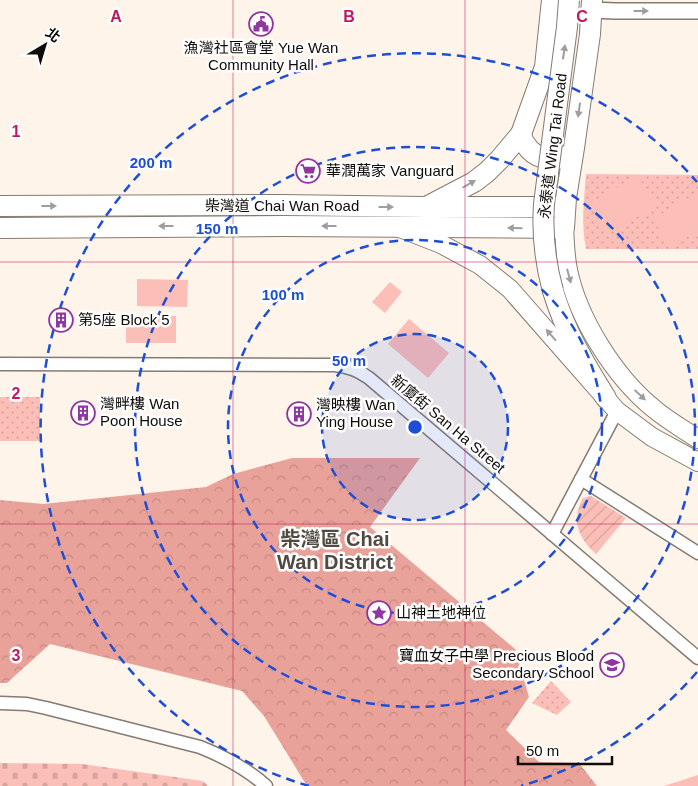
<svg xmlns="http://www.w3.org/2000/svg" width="698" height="786" viewBox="0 0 698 786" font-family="Helvetica,'Noto Sans TC',sans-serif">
	<defs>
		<pattern id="forest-crowns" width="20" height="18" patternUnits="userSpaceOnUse" patternTransform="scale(1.25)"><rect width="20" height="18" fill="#e9a29a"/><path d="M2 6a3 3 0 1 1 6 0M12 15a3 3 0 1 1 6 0" fill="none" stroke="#c78a83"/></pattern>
		<pattern id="cemetery-stones" width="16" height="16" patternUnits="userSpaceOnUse" patternTransform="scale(1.25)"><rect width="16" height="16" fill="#fcbfb8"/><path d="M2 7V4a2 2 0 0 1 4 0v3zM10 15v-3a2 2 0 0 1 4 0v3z" fill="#d7a39d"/></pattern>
		<pattern id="park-dots" width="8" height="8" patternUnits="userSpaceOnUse" patternTransform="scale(1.25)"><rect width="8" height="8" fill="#fcbfb8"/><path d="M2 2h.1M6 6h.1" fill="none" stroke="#d7a39d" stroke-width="1.8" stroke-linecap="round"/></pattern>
		<pattern id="garden-furrows" width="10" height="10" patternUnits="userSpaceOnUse" patternTransform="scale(1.25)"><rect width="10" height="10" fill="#fcbfb8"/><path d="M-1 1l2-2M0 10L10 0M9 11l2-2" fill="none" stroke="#d7a39d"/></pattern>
	</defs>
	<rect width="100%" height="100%" fill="#fef4ea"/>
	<path fill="url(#forest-crowns)" d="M292 458H420L370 527 515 649 529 697 506 730 539 762 579 763 597 786H307L264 716 242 691 50 644 7 683H0V500L43 504 206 487 233 474Z"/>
	<path fill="url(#cemetery-stones)" d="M0 763 82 764 203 781 208 786H0Z"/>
	<g fill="url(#park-dots)">
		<path d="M586 174 698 175V249H586C581 224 584 199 586 174Z"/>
		<rect x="0" y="397" width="40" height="44"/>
		<path d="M551 681 571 702 557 715 532 703Z"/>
	</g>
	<path fill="url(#garden-furrows)" d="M591 496 626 518 596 554C578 538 571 520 583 498Z"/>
	<g fill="#fcbfb8">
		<path d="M638 175 656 206 607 234 589 204Z"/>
		<path d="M698 192V231L670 247 653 219Z"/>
		<path d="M137 279 188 280 187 307 137 306Z"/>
		<path d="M390 282 402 292 385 313 372 302Z"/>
		<path d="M126 315 176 316V343H126Z"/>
		<path d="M409 319 449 353 428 378 388 344Z"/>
		<path d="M698 775V786H664Z"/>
	</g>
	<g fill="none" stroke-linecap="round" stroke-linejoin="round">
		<g stroke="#847b72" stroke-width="15">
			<g id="minor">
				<path d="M0 364 334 365C348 366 358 370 369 378L698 658"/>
				<path d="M581 479 698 553"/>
				<path d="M552 534 617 411"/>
				<path d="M0 703 27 704 46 708 200 747C225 757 246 768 266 786"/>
			</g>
		</g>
		<g stroke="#847b72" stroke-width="18">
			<path id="tertiary" d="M592 10 615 11H698"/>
		</g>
		<g stroke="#847b72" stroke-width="20">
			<g id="secondary">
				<path d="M400 228 441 244 480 265 510 289 617 411 652 437 698 462"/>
				<path d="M564 228C565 241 565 256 568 270 578 319 615 377 653 408 667 420 683 429 698 439"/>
			</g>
		</g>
		<g stroke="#847b72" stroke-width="22">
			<g id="primary">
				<path d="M521 134C522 138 523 142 526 145 534 158 552 163 566 156"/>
				<path d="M430 205 474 182 487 172 500 159 521 134 545 67 552 0"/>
				<path d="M0 206 282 205 426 207H560"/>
				<path d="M0 228 282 226 564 228 566 198 574 148 590 34 592 0"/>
				<path d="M553 291C565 331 584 363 606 398"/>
			</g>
		</g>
		<use href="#minor" stroke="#fff" stroke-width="12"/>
		<use href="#tertiary" stroke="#fff" stroke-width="15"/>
		<use href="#secondary" stroke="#fff" stroke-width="18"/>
		<use href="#primary" stroke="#fff" stroke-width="20"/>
		<g stroke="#847b72" stroke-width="22" stroke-linecap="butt">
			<path id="primary-bridge" d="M553 291C545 262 542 233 544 204L567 27 569 0"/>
		</g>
		<use href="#primary-bridge" stroke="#fff" stroke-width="20"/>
	</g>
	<defs><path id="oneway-solid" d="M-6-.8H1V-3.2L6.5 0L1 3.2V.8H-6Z" transform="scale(1.25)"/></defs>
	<g fill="#9f9e9d">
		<use href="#oneway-solid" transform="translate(641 11)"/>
		<use href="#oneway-solid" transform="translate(564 52) rotate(-82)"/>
		<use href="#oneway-solid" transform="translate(579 110) rotate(98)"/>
		<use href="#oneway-solid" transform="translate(469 184) rotate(-30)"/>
		<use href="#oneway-solid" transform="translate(49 206)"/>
		<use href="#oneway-solid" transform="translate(386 207)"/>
		<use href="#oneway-solid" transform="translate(166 226) rotate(180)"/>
		<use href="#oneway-solid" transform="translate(329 226) rotate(-180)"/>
		<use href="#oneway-solid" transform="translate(515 228) rotate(-179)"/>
		<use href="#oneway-solid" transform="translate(569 276) rotate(75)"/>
		<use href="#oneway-solid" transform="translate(551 335) rotate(-131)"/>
		<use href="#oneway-solid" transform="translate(640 395) rotate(43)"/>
	</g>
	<path fill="none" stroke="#c2185b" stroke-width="1" stroke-opacity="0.55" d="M233 0V786M465 0V786M0 262H698M0 524H698"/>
	<circle cx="415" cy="427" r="93" fill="#1d4ed8" fill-opacity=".12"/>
	<g fill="none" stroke="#1d4ed8" stroke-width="2.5" stroke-dasharray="9 6">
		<circle cx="415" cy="427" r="93"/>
		<circle cx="415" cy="427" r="187"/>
		<circle cx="415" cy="427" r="280"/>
		<path d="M697 672A374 374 0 0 1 521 786M309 786A374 374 0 1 1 697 182"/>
	</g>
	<defs>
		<g id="civic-ring" transform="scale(1.25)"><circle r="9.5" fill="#fff" stroke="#9036a1" stroke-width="1.5"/><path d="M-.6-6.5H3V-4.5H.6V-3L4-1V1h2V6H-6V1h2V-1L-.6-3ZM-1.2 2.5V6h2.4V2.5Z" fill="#9036a1"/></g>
		<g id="supermarket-ring" transform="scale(1.25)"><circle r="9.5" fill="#fff" stroke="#9036a1" stroke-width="1.5"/><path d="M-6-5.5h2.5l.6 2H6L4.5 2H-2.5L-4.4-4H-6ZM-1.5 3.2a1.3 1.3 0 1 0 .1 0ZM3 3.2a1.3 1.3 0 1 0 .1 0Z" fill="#9036a1"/></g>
		<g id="building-ring" transform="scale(1.25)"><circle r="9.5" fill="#fff" stroke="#9036a1" stroke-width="1.5"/><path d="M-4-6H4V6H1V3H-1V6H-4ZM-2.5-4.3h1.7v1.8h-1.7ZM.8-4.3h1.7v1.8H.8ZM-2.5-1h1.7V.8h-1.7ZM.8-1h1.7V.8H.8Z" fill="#9036a1"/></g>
		<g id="sight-ring" transform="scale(1.25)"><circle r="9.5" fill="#fff" stroke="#9036a1" stroke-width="1.5"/><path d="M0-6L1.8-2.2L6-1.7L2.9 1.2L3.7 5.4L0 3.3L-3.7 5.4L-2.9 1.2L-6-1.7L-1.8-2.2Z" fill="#9036a1"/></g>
		<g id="school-ring" transform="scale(1.25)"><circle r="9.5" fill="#fff" stroke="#9036a1" stroke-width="1.5"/><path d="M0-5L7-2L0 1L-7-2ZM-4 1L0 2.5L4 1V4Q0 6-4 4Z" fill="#9036a1"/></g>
	</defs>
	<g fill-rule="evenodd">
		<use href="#civic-ring" x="261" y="24"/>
		<use href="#supermarket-ring" x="308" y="171"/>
		<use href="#building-ring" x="61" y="320"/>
		<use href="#building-ring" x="83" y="413"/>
		<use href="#building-ring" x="299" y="414"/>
		<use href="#sight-ring" x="379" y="613"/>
		<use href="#school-ring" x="612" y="665"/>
	</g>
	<g text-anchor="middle" stroke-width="5" stroke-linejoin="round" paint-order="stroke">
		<g font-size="15" fill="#0f0c09" stroke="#fff" text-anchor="start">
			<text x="261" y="53" text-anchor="middle">漁灣社區會堂 Yue Wan<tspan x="261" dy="17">Community Hall</tspan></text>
			<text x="326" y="176">華潤萬家 Vanguard</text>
			<text x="78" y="325">第5座 Block 5</text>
			<text x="100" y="409">灣畔樓 Wan<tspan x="100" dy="17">Poon House</tspan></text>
			<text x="316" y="410">灣映樓 Wan<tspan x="316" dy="17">Ying House</tspan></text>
			<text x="396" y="618">山神土地神位</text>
			<text x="594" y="661" text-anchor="end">寶血女子中學 Precious Blood<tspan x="594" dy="17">Secondary School</tspan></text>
		</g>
		<g font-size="15" fill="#0f0c09" stroke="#fff">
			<text transform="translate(553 146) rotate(-83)" y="5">永泰道 Wing Tai Road</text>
			<text x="282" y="211">柴灣道 Chai Wan Road</text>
			<text transform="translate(448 424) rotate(40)" y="5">新廈街 San Ha Street</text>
		</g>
		<g font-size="20" font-weight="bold" fill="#514a41" stroke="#fff">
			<text x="335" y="546">柴灣區 Chai<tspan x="335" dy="23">Wan District</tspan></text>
		</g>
	</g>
	<g font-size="16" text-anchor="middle" font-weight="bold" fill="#c2185b" stroke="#fff" stroke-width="5" stroke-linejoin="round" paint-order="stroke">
		<text x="116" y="22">A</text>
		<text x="349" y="22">B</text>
		<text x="582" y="22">C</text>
		<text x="16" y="137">1</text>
		<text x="16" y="399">2</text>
		<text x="16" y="661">3</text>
	</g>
	<circle cx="415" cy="427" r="8" fill="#1d4ed8" stroke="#fff" stroke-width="2.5"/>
	<g font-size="15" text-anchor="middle" font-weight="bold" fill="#1d4ed8" stroke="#fff" stroke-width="5" stroke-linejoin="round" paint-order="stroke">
		<text x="151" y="168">200 m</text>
		<text x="217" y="234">150 m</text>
		<text x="283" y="300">100 m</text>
		<text x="349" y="366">50 m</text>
	</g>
	<g transform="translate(45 45) rotate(38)" stroke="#ffffff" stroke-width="4" paint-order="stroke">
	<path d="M0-4L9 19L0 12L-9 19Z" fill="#0f0c09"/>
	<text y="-8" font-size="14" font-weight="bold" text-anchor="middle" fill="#0f0c09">北</text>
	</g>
	<path d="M518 756v8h94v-8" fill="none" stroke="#0f0c09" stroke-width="2.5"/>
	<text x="526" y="756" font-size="15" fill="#0f0c09" stroke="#ffffff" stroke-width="4" paint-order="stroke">50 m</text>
</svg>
